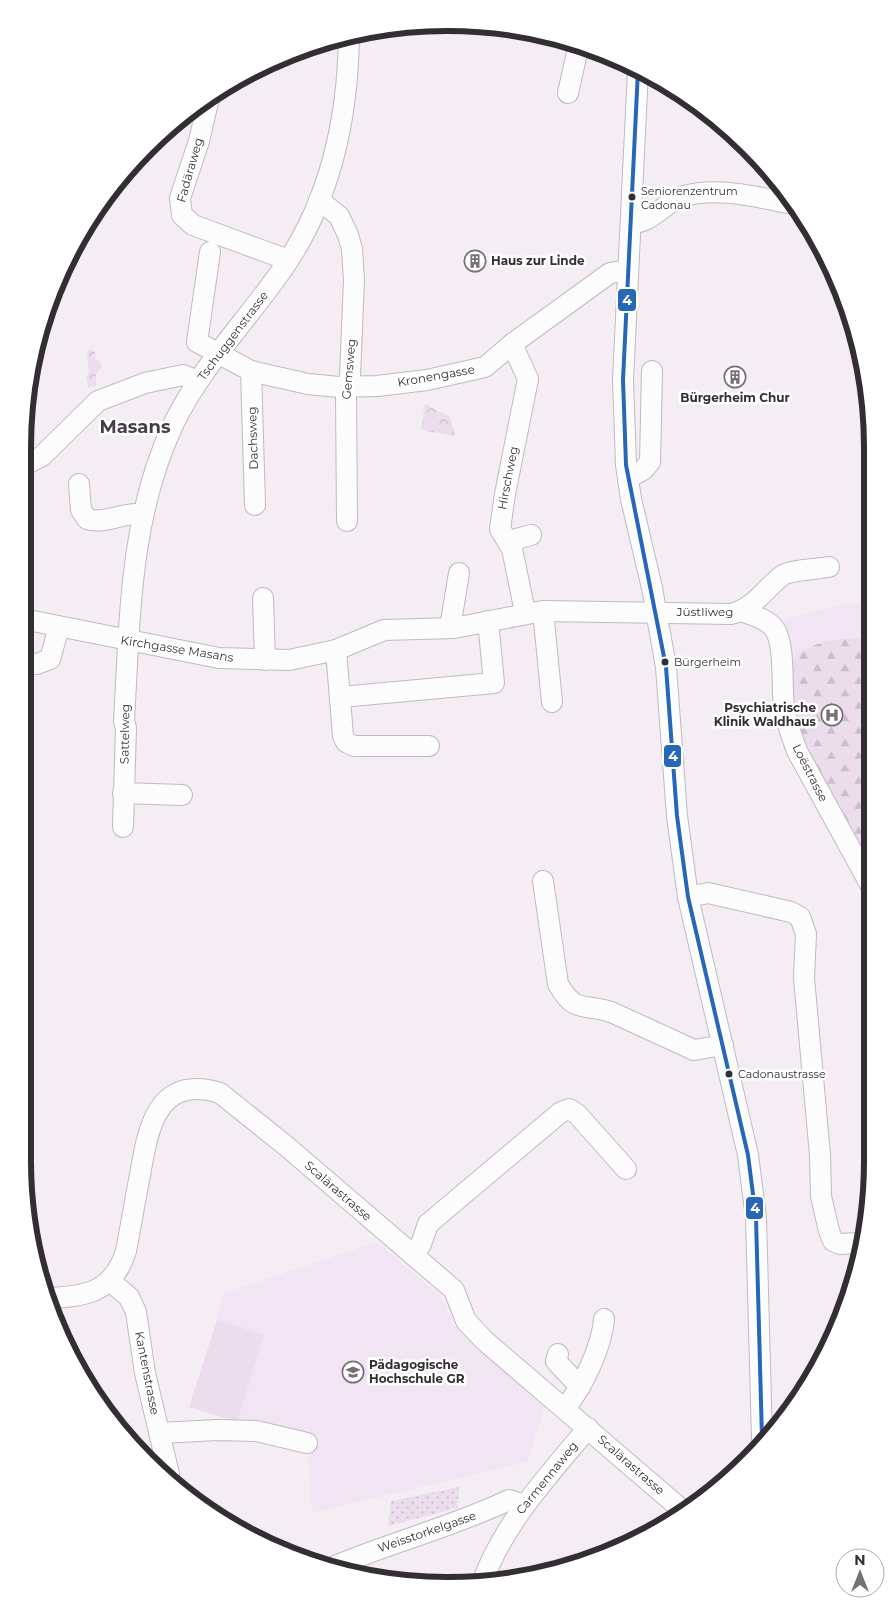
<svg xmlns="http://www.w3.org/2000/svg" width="895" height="1608" viewBox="0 0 895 1608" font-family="Montserrat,sans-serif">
	<defs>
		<pattern id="grass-dots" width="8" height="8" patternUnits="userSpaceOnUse" patternTransform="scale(1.25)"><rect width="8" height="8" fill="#ebddec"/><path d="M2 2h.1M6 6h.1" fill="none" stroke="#cabecb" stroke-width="1.8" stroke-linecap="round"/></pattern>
		<pattern id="forest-firs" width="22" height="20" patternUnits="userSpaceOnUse" patternTransform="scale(1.25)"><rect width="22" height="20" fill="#ebddec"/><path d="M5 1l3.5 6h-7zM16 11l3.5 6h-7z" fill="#cabecb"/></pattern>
		<pattern id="park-crowns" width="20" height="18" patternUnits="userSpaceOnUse" patternTransform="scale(1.25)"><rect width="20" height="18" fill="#ebddec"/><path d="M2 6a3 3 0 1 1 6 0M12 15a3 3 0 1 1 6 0" fill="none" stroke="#cabecb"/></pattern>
	</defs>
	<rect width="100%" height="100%" fill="#f4eef4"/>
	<g fill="#f2e5f3">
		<path d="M870 602 871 872 799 738 782 631 785 618 848 604Z"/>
		<path d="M377 1242 441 1296 454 1325 545 1407 527 1462 312 1513 307 1440 189 1407 217 1320 223 1293Z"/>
	</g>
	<path fill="url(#grass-dots)" d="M460 1487 457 1508 388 1526 391 1501Z"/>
	<path fill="url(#forest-firs)" d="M870 638V760L866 762 867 860 799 738 787 666C807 639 839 639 870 638Z"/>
	<g fill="url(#park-crowns)">
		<path d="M90 349 95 352V358L101 362V368L96 374V386L88 387 86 377 89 372 87 351Z"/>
		<path d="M425 404 450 417 455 436 421 430Z"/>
	</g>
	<path fill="#ebddec" d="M217 1320 264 1335 237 1422 189 1407Z"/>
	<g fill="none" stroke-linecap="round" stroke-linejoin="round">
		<g stroke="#c0bac0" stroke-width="22">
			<g id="minor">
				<path d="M638 70 623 380 626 465 631 499 652 588 666 667 677 816 688 897 748 1155 756 1218 762 1438"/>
				<path d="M568 93 579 44"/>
				<path d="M209 98 199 141 180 198 182 215 193 225 288 260"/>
				<path d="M319 200 339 216 348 235 352 249 354 280 350 376 346 394 347 521"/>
				<path d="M631 223C653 223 664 202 684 196 718 186 760 198 794 204"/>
				<path d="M210 252 197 342 251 371 308 384 339 387 377 386 427 380 485 367 512 344 610 273 628 270"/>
				<path d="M512 344 528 379 505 494 500 529 512 549 525 612"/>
				<path d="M251 371 255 505"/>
				<path d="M23 466 42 456 98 401 145 383 183 375 198 381"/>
				<path d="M628 478 643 470 650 462 652 371"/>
				<path d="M79 484 81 510 87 519C103 525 124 512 142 514"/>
				<path d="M509 541 531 535"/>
				<path d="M263 598 265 660"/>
				<path d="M543 611 552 702"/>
				<path d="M741 611C751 615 765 618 773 627 786 642 781 686 784 707 786 722 792 737 797 751L871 886"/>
				<path d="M23 619 219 658 289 660 336 650 384 630 454 628 543 611 731 614C755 608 764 589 783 575 791 570 818 569 829 567"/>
				<path d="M450 628 459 573"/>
				<path d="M336 650 343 736 346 742 354 746H429"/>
				<path d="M23 663 37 664 50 659 59 627"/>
				<path d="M341 697 494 683 488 621"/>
				<path d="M123 793 182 795"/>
				<path d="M123 827 126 728 124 721C130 620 129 519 173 425 202 364 251 317 288 261 332 194 348 115 349 35"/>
				<path d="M543 881 558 984C575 1014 583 1003 611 1012L694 1050 723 1045"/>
				<path d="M688 897 708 893 791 912 800 917 806 934 804 978 820 1155 821 1196 829 1231 833 1241 840 1244 861 1243"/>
				<path d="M413 1255 421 1244 428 1224 561 1112 569 1109 577 1114 626 1169"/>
				<path d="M110 1281 129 1297 136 1312 145 1373 169 1474"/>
				<path d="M45 1298C85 1297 113 1293 126 1251 131 1225 135 1200 140 1175 148 1128 157 1074 220 1093L285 1145 454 1290 466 1321 485 1341 681 1509"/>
				<path d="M558 1354 556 1361 580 1387"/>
				<path d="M565 1408C583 1387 602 1346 604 1319"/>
				<path d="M159 1433 218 1430 256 1431 307 1443"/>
				<path d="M330 1568C389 1543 452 1527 509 1500L524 1505"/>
				<path d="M482 1583C503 1524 548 1476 588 1428"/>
			</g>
		</g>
		<use href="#minor" stroke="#fdfcfd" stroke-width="20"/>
		<g stroke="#fff" stroke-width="8">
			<path id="bus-1" d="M638 70 623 380 626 465 666 667 677 816 688 897 748 1155 756 1218 762 1438"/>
		</g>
		<use href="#bus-1" stroke="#2767b9" stroke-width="4"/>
	</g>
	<defs>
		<g id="building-ring" transform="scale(1.125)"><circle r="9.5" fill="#fff" stroke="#777177" stroke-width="1.5"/><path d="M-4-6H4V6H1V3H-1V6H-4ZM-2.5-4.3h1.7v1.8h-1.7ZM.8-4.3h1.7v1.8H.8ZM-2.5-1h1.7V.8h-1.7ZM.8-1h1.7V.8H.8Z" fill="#777177"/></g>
		<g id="hospital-ring" transform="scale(1.125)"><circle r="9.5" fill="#fff" stroke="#777177" stroke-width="1.5"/><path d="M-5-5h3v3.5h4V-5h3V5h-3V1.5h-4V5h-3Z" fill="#777177"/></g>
		<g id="university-ring" transform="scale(1.125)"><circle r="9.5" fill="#fff" stroke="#777177" stroke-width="1.5"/><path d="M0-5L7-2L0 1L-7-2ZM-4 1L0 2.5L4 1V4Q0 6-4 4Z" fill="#777177"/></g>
	</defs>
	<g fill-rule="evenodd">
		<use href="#building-ring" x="475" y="261"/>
		<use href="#building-ring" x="735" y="377"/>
		<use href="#hospital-ring" x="832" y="715"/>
		<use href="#university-ring" x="353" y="1372"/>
	</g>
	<g fill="#332e34" stroke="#fff" stroke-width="2">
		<circle cx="632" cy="197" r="4.5"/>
		<circle cx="665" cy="662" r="4.5"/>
		<circle cx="729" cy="1074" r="4.5"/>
	</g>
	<g text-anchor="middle" stroke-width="5" stroke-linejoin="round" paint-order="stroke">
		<g font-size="11" fill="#332e34" stroke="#fff" text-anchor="start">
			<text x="641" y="195">Seniorenzentrum<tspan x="641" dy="14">Cadonau</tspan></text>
			<text x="674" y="666">Bürgerheim</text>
			<text x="738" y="1078">Cadonaustrasse</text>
		</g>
		<g font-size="12" fill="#332e34" stroke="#fff">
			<text transform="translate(190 170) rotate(-74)" y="4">Fadäraweg</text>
			<text transform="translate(233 336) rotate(-53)" y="4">Tschuggenstrasse</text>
			<text transform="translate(349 369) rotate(-85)" y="4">Gemsweg</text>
			<text transform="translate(436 376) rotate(-10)" y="4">Kronengasse</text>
			<text transform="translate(253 438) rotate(-92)" y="4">Dachsweg</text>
			<text transform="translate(508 478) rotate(-79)" y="4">Hirschweg</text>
			<text x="705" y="616">Jüstliweg</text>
			<text transform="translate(177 649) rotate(9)" y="4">Kirchgasse Masans</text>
			<text transform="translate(125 734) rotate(-89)" y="4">Sattelweg</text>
			<text transform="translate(810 773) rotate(63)" y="4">Loëstrasse</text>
			<text transform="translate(338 1191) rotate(41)" y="4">Scalärastrasse</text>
			<text transform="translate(147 1373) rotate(79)" y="4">Kantenstrasse</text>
			<text transform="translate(631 1465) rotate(41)" y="4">Scalärastrasse</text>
			<text transform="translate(547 1478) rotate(-51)" y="4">Carmennaweg</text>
			<text transform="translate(427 1532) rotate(-19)" y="4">Weisstorkelgasse</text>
		</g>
		<g font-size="12" font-weight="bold" fill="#332e34" stroke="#fff" text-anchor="start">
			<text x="491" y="265">Haus zur Linde</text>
			<text x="735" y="402" text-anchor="middle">Bürgerheim Chur</text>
			<text x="816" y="712" text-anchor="end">Psychiatrische<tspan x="816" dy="14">Klinik Waldhaus</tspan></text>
			<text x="369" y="1369">Pädagogische<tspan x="369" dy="14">Hochschule GR</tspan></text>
		</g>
		<g font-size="18" font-weight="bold" fill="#473d48" stroke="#fff">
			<text x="135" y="433">Masans</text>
		</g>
	</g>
	<path d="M0 0H895V1608H0ZM447 31H448A416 416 0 0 1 864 447V1161A416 416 0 0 1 448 1577H447A416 416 0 0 1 31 1161V447A416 416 0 0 1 447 31Z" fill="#fff" fill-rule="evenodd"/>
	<path fill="none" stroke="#332e34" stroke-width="6" d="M447 31H448A416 416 0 0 1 864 447V1161A416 416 0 0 1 448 1577H447A416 416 0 0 1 31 1161V447A416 416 0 0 1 447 31Z"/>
	<g stroke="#fff" stroke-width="2">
		<rect x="617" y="288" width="20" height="24" rx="5" fill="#2767b9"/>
		<rect x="663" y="744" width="19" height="24" rx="5" fill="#2767b9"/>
		<rect x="745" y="1196" width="19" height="24" rx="5" fill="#2767b9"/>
	</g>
	<g font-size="14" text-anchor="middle" font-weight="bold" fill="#fff">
		<text x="627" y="305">4</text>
		<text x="673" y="761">4</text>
		<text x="755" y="1213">4</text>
	</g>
	<g transform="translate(860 1573)"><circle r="24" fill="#ffffff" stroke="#adabae"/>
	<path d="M0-4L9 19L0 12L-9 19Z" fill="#777177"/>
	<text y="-8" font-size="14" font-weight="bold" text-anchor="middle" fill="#332e34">N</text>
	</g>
</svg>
